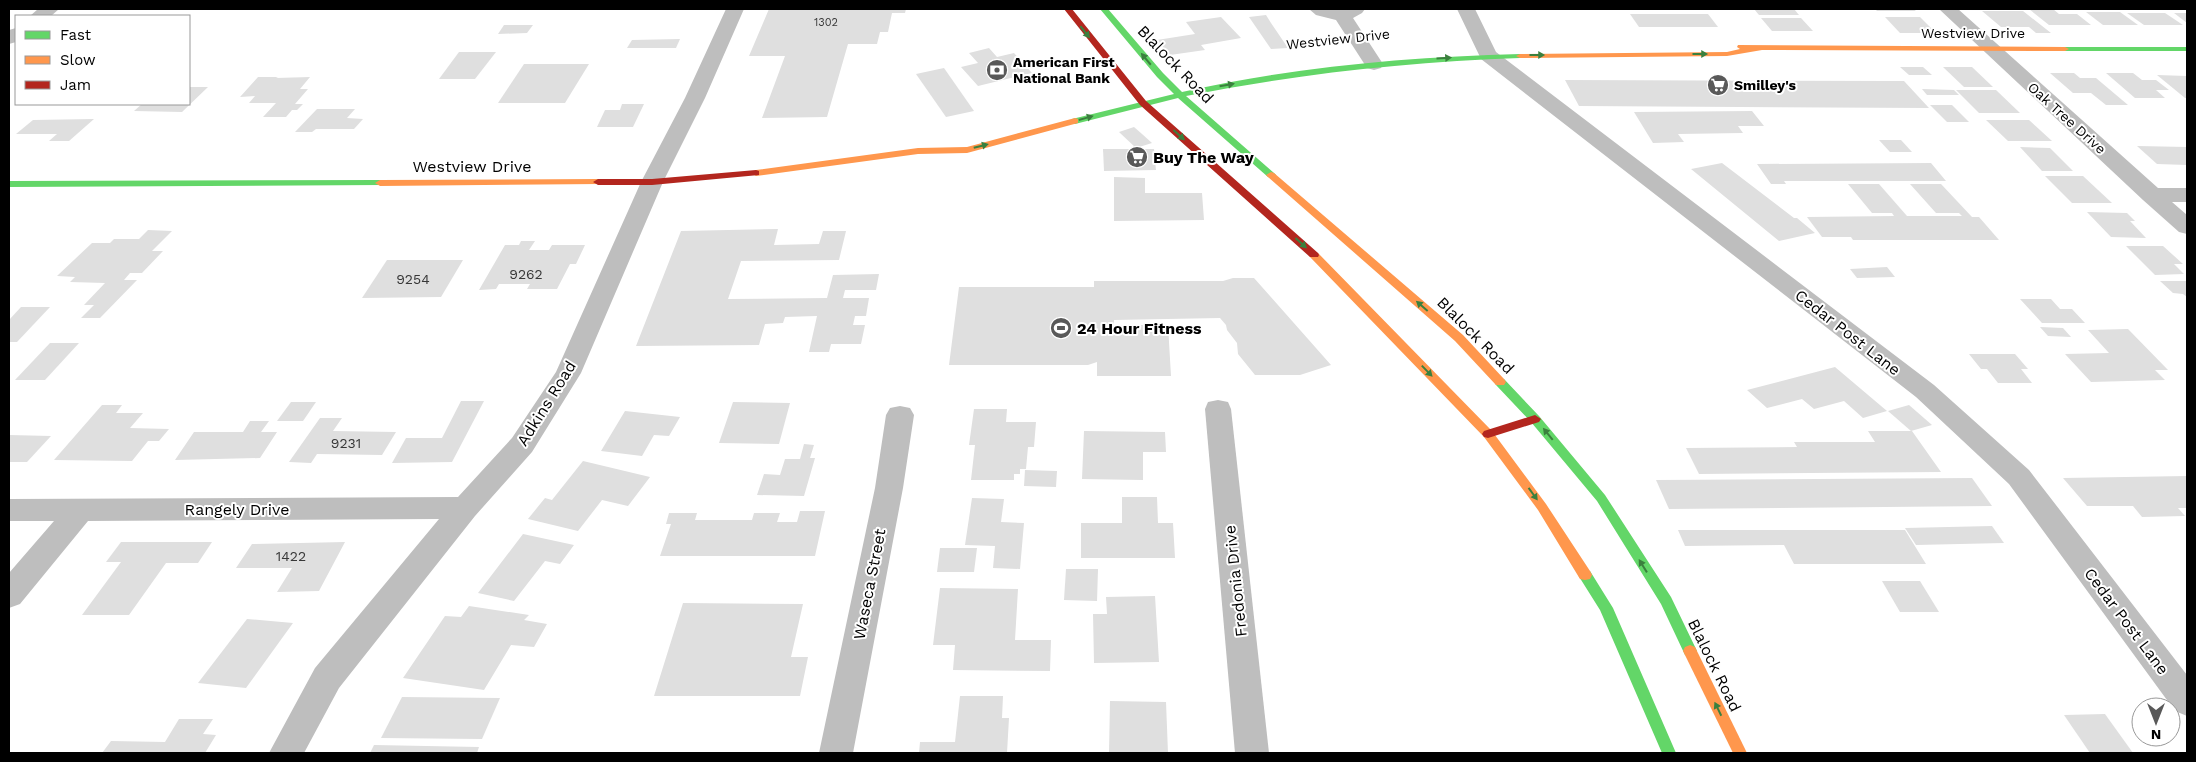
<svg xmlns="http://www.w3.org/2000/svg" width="2196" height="762" viewBox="0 0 2196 762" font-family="'Work Sans',sans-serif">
	<rect width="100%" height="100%" fill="#fff"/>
	<g fill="#dfdfdf">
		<path d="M769 9H906L905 13H892L888 32H880L877 44H848L827 117 762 118 785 56H749Z"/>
		<path d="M1754 9H1794L1799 15H1759Z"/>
		<path d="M1875 9H1913L1916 11H1877Z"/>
		<path d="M2029 9H2053L2059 14H2077L2091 25H2049Z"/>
		<path d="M1982 11H2023L2051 33H2036L2029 27H2001Z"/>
		<path d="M2086 12H2120L2138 25H2103Z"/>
		<path d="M2127 13H2165L2183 25H2144Z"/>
		<path d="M2174 13H2187V23Z"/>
		<path d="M1630 14H1708L1718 27H1639Z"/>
		<path d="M1266 15 1271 23 1288 48 1271 49 1249 17Z"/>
		<path d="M1221 17 1241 38 1201 45 1205 50 1170 55 1157 40 1195 34 1186 22Z"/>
		<path d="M1885 17H1920L1936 33H1900Z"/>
		<path d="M1761 18H1801L1813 31H1772Z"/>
		<path d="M504 25H533L527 33 498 34Z"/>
		<path d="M680 39 676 48H627L632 40Z"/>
		<path d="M989 48 997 57 1014 53 1032 73 978 86 961 67 978 63 969 53Z"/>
		<path d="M459 52H496L475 79H439Z"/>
		<path d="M524 64H589L565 103H498Z"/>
		<path d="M1900 67H1923L1932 75H1909Z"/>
		<path d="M1943 67H1972L1993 87H1964Z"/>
		<path d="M944 68 974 111 946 117 916 74Z"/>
		<path d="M2050 73H2074L2080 78H2096L2128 105H2106L2091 93H2073Z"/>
		<path d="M2106 73H2133L2142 80H2156L2169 90H2156L2165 98H2135Z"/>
		<path d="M2157 75 2187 76V98H2185Z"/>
		<path d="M258 77H278L276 78 310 77 300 89H308L295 104H303L297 110H292L286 117H263L276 103H249L255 96 240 97Z"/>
		<path d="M1565 80 1904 81 1929 108 1579 106Z"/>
		<path d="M189 87H208L182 112 134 111 142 104H189Z"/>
		<path d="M1922 89 1954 90 1959 95H1927Z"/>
		<path d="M1956 90H1996L2020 113H1979Z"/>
		<path d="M622 104H644L633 127H597L605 110H620Z"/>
		<path d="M1930 105H1952L1969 122H1947Z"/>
		<path d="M317 109H355L347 118 363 119 354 129H316L312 132H295Z"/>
		<path d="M1752 111 1764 126H1738L1743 133 1678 134 1684 142 1653 143 1634 112Z"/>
		<path d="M94 119 69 141H49L57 134H16L33 120Z"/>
		<path d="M1986 120H2029L2052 141H2008Z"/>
		<path d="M1134 127 1142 134 1152 143 1136 148 1119 132Z"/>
		<path d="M1879 140H1901L1912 152H1890Z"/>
		<path d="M2137 146 2187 147V165L2157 164Z"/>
		<path d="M2020 147 2050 148 2073 171H2042Z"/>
		<path d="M1103 149H1154L1156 170 1104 171Z"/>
		<path d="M1722 163 1794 218H1797L1815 233 1779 241 1691 169Z"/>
		<path d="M1931 163 1946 181H1784L1786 184H1771L1757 164Z"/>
		<path d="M2045 176H2083L2112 203H2072Z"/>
		<path d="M1114 177 1145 178V193H1202L1204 220 1114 221Z"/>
		<path d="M1848 184H1879L1907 216H1962L1959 213H1936L1910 184H1941L1972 217H1979L1999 240H1853L1851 237H1822L1807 217 1894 216 1892 213H1872Z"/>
		<path d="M2087 212 2127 213 2135 221H2130L2146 238 2111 237Z"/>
		<path d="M778 229 774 245 819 244 823 231H846L839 260 741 261 728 299 827 298 833 275 879 274 876 290H845L843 298H869L866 316H855L853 325H865L861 344H831L829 352H809L817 316 785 317 783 323 765 324 759 345 636 346 681 231Z"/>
		<path d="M148 230 172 231 152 251H163L142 273H130L124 280H137L100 318H81L94 305H84L105 283 70 282 75 277 57 276 92 243H110L114 239H139Z"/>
		<path d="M521 241H535L529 250H549L552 245H585L576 264H570L557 289H527L530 284H499L496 289 479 290 505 245H519Z"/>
		<path d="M2126 246H2163L2183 264H2174L2184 274 2155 275Z"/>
		<path d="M387 260H463L441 297 362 298Z"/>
		<path d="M1887 267 1895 277 1857 278 1850 269Z"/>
		<path d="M1233 278H1254L1331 365 1300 375H1255L1238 354 1237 343 1227 330 1226 325 1220 318 1114 320V325H1168L1171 376H1097V362L1088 365H949L959 287H1094V281H1223Z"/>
		<path d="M2160 281H2187V297L2183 294 2173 293Z"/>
		<path d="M2020 299H2051L2060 309H2072L2085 323H2042Z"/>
		<path d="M21 307H50L17 342H9V320Z"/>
		<path d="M2040 327 2063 328 2071 337 2048 336Z"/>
		<path d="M2128 329 2168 370H2155L2165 380 2091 382 2065 354 2109 353 2088 330Z"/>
		<path d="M50 343H79L45 380H15Z"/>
		<path d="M1969 354H2015L2028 369H2021L2032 383H1998L1987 369H1981Z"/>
		<path d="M1835 367 1887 411 1863 418 1844 401 1814 409 1802 399 1767 408 1747 390Z"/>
		<path d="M461 401H484L452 462 392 463 406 438H442Z"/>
		<path d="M291 402H316L303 421H277Z"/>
		<path d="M733 402 790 403 779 444 719 443Z"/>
		<path d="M102 405H122L116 413H143L130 428 169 429 159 441H148L132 461 54 460Z"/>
		<path d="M1909 405 1932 425 1911 431 1888 411Z"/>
		<path d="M974 409H1007L1006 422H1036L1034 447H1028L1026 469H1020V474H1014V480H971L975 445H969Z"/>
		<path d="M625 411 680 417 669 436 654 435 642 456 601 451Z"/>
		<path d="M320 418H342L333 431 396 432 382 455 317 454 311 463 289 462Z"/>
		<path d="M250 421H269L261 432H277L260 458 175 460 194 432H243Z"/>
		<path d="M1084 431 1165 432 1166 452H1143V480L1082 479Z"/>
		<path d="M1868 431H1912L1941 472 1699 474 1686 448 1797 447 1794 442H1875Z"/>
		<path d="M9 435 51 436 27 462H9Z"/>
		<path d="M804 444 814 445 810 458H815L804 496 757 495 764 474 780 475 785 459H800Z"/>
		<path d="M583 461 650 477 628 506 602 500 578 531 528 519 545 498 552 500Z"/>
		<path d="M1025 470 1057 471 1056 487 1024 486Z"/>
		<path d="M2187 476V508H2178L2185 516 2142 517 2133 506H2087L2063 478Z"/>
		<path d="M1972 478 1992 506 1669 509 1656 480Z"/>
		<path d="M1122 497H1157L1158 523H1173L1175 558H1081V523H1122Z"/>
		<path d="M972 498 1004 499 1001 522 1024 523 1020 569 993 568 995 546 965 545Z"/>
		<path d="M800 511H825L815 556H660L671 524H666L669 513H697L695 520H752L754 513H780L777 522H797Z"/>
		<path d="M1992 526 2004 543 1916 545 1905 528Z"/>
		<path d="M1678 530H1905L1926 564H1794L1784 545 1685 546Z"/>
		<path d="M523 534 574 545 560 564 545 561 514 601 478 593Z"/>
		<path d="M121 542H212L198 563H166L129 615H82L121 562H106Z"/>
		<path d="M345 542 319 591 277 592 292 568H236L252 544Z"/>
		<path d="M940 548H977L974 572H937Z"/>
		<path d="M1066 569H1098L1097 601 1064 600Z"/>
		<path d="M1882 581H1920L1939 612H1900Z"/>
		<path d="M940 588 1018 589 1015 640H1051L1050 671 953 670 955 645H933Z"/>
		<path d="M1155 596 1159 662 1094 663 1093 614H1107L1106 597Z"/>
		<path d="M683 603 803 604 791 657H808L800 696H654Z"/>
		<path d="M469 606 529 615 524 620 547 624 534 647 511 645 484 690 403 678 445 616 461 617Z"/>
		<path d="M247 619 293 623 246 688 198 683Z"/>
		<path d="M960 696H1003L1002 718H1009L1007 753H919L920 742H955Z"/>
		<path d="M402 697 500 698 482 739 381 738Z"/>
		<path d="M1110 701 1166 702 1168 753H1109Z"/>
		<path d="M2105 714 2133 753H2090L2064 715Z"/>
		<path d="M179 719H213L203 734 216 735 205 753H102L111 741 165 742Z"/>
		<path d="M374 745 479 747 477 753H370Z"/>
	</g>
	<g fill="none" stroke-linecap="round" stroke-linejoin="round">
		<g fill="#bebebe" fill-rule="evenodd">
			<path d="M38 9H59L51 16H30Z"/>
			<path d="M726 9H744L705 98 663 182 581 373 532 452 475 516 339 688 304 753H269L315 668 439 519 88 521 20 604 9 608V573L54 521H9V499L458 497 512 438 556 372 641 182 685 98Z"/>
			<path d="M1309 9H1365L1362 13 1353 18 1383 64 1381 68 1374 70 1367 68 1336 20 1316 15Z"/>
			<path d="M1457 9H1475L1496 52 1934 385 2029 470 2187 675V716L2175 711 2009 484 1916 397 1481 59Z"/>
			<path d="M1939 9H1958L2158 188H2187V202H2172L2187 215V234L2179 232 2143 200Z"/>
			<path d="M16 28V42L9 44V30Z"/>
			<path d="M1218 400 1228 402 1231 409 1269 753H1235L1205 409 1208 402Z"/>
			<path d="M900 406 910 408 914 415 903 488 853 753H819L875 488 886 415 890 408Z"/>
		</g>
		<g fill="#63d668" fill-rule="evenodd">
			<path d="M1100 9H1108L1163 73 1182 92C1293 67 1406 57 1520 54L1524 56 1520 58C1407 62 1297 74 1186 96L1274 173 1276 175 1271 178 1268 177 1178 98 1075 124 1072 123V119L1174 94 1157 77Z"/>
			<path d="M2062 47H2187V51H2065L2061 49Z"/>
			<path d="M380 180 383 181V185L9 187V181Z"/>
			<path d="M1500 378 1504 379 1539 416 1605 495 1671 597 1697 651 1695 655 1690 657 1685 655 1661 604 1597 501 1531 422 1496 385 1494 382 1496 379Z"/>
			<path d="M1585 570 1590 571 1613 608 1676 753H1662L1600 610 1578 575 1580 571Z"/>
		</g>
		<g fill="#ff974d" fill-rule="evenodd">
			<path d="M1738 45 2065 47 2069 49 2065 51 1762 50 1727 56 1520 58 1516 56 1520 54 1727 52 1740 49 1737 47Z"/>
			<path d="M1075 118 1078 119V123L967 153 918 154 756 176 751 173 756 170 918 148 967 147Z"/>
			<path d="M1271 172 1274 173 1463 335 1504 379 1506 382 1504 385H1496L1455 341 1268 177 1266 175Z"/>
			<path d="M598 179 603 182 601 184 380 186 375 183 380 180Z"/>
			<path d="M1314 252 1318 253 1492 431 1546 504 1590 571 1592 575 1590 579 1585 580 1580 579 1538 510 1484 437 1310 257 1309 255Z"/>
			<path d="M1690 645 1695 647 1747 753H1733L1683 651 1685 647Z"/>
		</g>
		<g fill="#b3261e" fill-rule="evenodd">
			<path d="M1064 9H1072L1146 101 1318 253 1319 255 1318 257H1310L1140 105Z"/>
			<path d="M756 170 759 171V175L652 185H598L593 182 598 179H652Z"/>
			<path d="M1535 415 1541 419 1539 422 1488 438 1484 437 1482 434 1484 431Z"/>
		</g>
	</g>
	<defs><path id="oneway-solid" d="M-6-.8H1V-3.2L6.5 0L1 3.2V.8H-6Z" transform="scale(1.25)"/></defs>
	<g fill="#3b803e">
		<use href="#oneway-solid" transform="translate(1085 32) rotate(52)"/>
		<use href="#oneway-solid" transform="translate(1700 54)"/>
		<use href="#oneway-solid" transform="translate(1537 55)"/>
		<use href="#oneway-solid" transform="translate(1444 58) rotate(-4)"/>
		<use href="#oneway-solid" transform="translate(1146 59) rotate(-130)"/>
		<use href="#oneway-solid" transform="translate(1227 85) rotate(-10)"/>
		<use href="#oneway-solid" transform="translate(1086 118) rotate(-16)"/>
		<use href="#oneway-solid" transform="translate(1179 135) rotate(42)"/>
		<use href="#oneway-solid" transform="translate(981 146) rotate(-14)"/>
		<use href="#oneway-solid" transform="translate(1301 243) rotate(42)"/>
		<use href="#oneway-solid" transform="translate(1422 306) rotate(-139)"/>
		<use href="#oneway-solid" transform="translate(1427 371) rotate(46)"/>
		<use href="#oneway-solid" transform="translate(1548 434) rotate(-129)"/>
		<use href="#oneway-solid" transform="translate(1533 494) rotate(54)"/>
		<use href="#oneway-solid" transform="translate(1643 566) rotate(-122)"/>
		<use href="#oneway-solid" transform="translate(1718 709) rotate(-116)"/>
	</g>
	<defs>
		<g id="bank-disc" transform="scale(1.125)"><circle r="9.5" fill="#595959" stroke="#fff"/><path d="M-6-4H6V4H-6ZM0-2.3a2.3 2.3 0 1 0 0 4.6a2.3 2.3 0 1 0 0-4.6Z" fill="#fff"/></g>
		<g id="supermarket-disc" transform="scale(1.125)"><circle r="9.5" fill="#595959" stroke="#fff"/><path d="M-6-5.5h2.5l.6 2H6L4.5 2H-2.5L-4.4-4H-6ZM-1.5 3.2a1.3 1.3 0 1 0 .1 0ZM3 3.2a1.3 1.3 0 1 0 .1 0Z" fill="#fff"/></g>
		<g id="stadium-disc" transform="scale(1.125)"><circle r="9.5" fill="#595959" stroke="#fff"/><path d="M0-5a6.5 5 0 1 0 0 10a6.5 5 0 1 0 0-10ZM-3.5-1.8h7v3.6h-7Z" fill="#fff"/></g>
	</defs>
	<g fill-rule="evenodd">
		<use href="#bank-disc" x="997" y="70"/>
		<use href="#supermarket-disc" x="1718" y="85"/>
		<use href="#supermarket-disc" x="1137" y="157"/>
		<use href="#stadium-disc" x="1061" y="328"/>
	</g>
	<g text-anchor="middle" stroke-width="4" stroke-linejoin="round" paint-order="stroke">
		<g font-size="11" fill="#383838">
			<text x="826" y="26">1302</text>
		</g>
		<g font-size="14" fill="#000" stroke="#fff">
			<text x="1973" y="38">Westview Drive</text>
			<text transform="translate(1338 39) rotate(-6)" y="5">Westview Drive</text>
			<text transform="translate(2067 118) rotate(42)" y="5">Oak Tree Drive</text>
		</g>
		<g font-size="14" font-weight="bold" fill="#000" stroke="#fff" text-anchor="start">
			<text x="1013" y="67">American First<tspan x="1013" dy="16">National Bank</tspan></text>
			<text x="1734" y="90">Smilley's</text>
		</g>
		<g font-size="14" fill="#383838">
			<text x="526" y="279">9262</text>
			<text x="413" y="284">9254</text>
			<text x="346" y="448">9231</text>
			<text x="291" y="561">1422</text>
		</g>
		<g font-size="16" fill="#000" stroke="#fff">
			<text transform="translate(1176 64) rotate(46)" y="6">Blalock Road</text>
			<text x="472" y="172">Westview Drive</text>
			<text transform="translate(1848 332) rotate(38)" y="6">Cedar Post Lane</text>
			<text transform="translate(1476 335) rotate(45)" y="6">Blalock Road</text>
			<text transform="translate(546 403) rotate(-58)" y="6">Adkins Road</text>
			<text x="237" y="515">Rangely Drive</text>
			<text transform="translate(1235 581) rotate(-96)" y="6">Fredonia Drive</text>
			<text transform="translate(869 584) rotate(-79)" y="6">Waseca Street</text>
			<text transform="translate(2127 621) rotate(53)" y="6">Cedar Post Lane</text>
			<text transform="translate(1715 665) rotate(64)" y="6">Blalock Road</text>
		</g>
		<g font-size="16" font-weight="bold" fill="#000" stroke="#fff" text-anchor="start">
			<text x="1153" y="163">Buy The Way</text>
			<text x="1077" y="334">24 Hour Fitness</text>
		</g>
	</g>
	<rect width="2196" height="762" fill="none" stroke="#000000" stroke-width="20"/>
	<rect x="15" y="15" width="175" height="90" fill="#ffffff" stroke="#999999"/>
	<rect x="25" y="31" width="25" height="8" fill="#63d668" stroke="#999999"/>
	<text x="60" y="40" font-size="15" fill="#000000">Fast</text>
	<rect x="25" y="56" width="25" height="8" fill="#ff974d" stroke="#999999"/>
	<text x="60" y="65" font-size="15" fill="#000000">Slow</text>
	<rect x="25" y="81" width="25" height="8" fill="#b3261e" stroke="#999999"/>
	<text x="60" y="90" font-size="15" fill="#000000">Jam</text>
	<g transform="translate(2156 722) rotate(180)"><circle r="24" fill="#ffffff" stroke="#999999"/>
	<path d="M0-4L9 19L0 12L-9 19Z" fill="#595959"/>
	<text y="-8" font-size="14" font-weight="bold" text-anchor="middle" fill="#000000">N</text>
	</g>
</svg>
